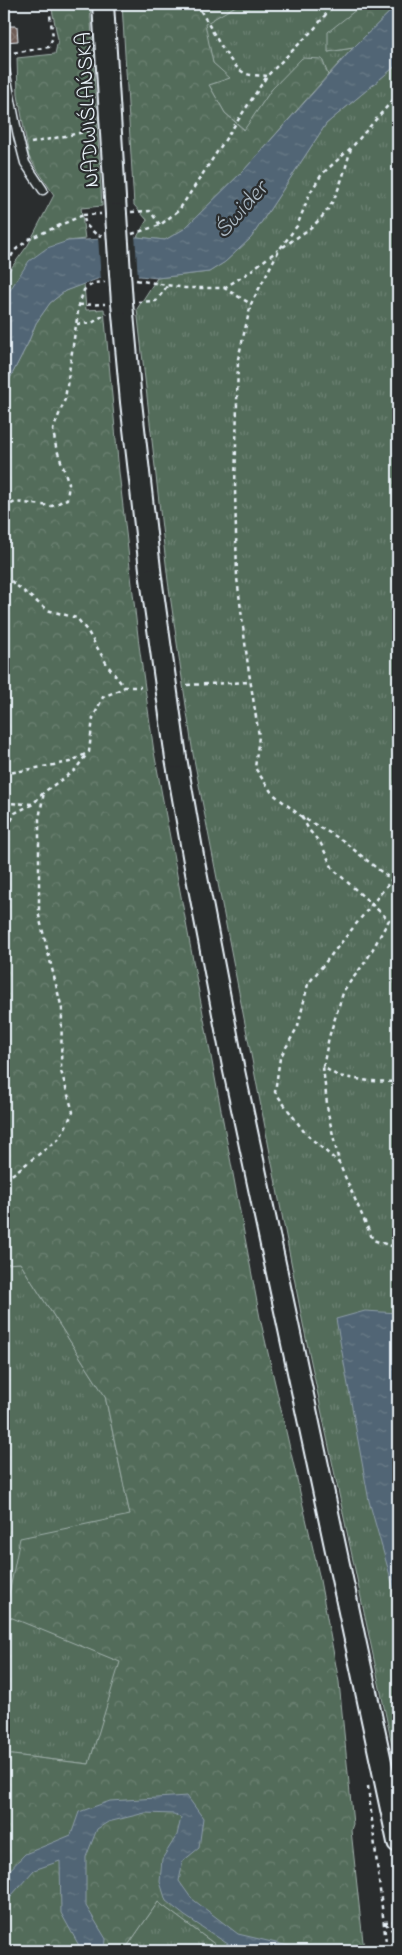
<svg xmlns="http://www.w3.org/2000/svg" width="402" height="1955" viewBox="0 0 402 1955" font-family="'Indie Flower',sans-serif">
	<defs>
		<pattern id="grass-tufts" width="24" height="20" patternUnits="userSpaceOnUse" patternTransform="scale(1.25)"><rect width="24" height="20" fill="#536c5a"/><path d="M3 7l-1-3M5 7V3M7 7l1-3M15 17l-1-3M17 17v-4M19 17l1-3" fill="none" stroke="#6c8172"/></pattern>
		<pattern id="forest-crowns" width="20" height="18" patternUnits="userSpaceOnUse" patternTransform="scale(1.25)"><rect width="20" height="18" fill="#536c5a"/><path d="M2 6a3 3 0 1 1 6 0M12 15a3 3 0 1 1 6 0" fill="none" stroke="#6c8172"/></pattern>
		<pattern id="water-ripples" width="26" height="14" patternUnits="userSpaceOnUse" patternTransform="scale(1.25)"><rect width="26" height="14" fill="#516574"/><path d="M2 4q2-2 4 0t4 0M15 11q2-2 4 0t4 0" fill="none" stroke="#6a7c89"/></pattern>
		<pattern id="building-cross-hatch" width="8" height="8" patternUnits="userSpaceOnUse" patternTransform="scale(1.25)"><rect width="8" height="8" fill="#6e5c56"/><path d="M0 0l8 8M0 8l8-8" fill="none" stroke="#83746f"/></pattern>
	</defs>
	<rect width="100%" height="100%" fill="#2a2d2e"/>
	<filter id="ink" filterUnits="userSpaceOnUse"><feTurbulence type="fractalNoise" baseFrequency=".02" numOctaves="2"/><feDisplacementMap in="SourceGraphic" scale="10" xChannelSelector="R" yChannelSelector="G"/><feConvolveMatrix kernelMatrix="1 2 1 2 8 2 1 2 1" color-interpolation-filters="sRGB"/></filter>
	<g filter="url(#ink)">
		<g fill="url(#grass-tufts)" stroke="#9eaea9">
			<path d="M239 4H353L358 9 328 52 353 48 328 75 322 59 271 90 245 130 225 113 209 85 229 78 213 63 204 24Z"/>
			<path d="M398 64V1773L303 1324 193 754 168 581 137 309 157 278 209 272 225 262 251 238 326 124Z"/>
			<path d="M20 1263 105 1396 130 1515 6 1615 121 1662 89 1764 4 1754V1264Z"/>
			<path d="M158 1902 224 1951H124Z"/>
		</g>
		<g fill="url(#forest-crowns)" stroke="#9eaea9">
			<path d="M51 4H90L102 206 81 208 85 239 68 241 15 284 4 299V275H6L28 245 54 195 29 157 18 95 17 58 55 54 58 40Z"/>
			<path d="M122 4H239L205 24 213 63 230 78 209 85 225 113 244 130 272 89 302 58 322 59 328 75 245 169 184 229 165 240 137 237 147 220 134 205Z"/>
			<path d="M353 4H398L353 48 328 52V32L357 9Z"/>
			<path d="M84 283 86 310 104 309 119 472 139 645 154 752 260 1318 319 1575 339 1682 353 1824 351 1830 364 1951H224L158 1902 124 1951H4V1754L89 1764 120 1662 5 1615 20 1538 130 1515 105 1396 20 1263 4 1264V390L28 343 36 323 50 303 65 291Z"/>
		</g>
		<g fill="url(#water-ripples)" stroke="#8d9da9">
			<path d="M398 4V64L326 124 251 238 225 262 209 272 157 278 140 276 100 278 65 291 50 303 36 323 28 343 4 390V299L29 261 47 248 68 241 137 237 165 240 184 229 245 169 353 48Z"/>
			<path d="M365 1311 398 1313V1604L369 1501 336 1319Z"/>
			<path d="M187 1796 203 1818 199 1848 183 1861 179 1881 191 1898 238 1934 310 1951H245L234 1948 185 1916 166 1901 160 1882 162 1859 177 1835 181 1818 174 1814 145 1813 108 1822 97 1829 86 1857V1906L106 1939 105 1951H82L61 1913 60 1861 34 1870 4 1904V1876L25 1854 71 1835 79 1812 110 1801Z"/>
		</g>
		<path fill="#2a2d2e" d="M135 235 138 278 101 280 98 236Z"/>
		<path fill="url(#building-cross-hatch)" stroke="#e8f1f8" d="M4 26H17L18 41 4 42Z"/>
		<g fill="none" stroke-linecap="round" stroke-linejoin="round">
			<g stroke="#e8f1f8" stroke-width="11">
				<path id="service" d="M4 65 18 136 25 163 43 190"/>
			</g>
			<g stroke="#e8f1f8" stroke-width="24">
				<g id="secondary">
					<path d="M103 4 116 214"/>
					<path d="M122 303 131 402 151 578"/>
					<path d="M176 758 195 867 233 1066 398 1842"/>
				</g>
			</g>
			<g stroke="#e8f1f8" stroke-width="2.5" stroke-dasharray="4 4" stroke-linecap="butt">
				<path d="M196 4C209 21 228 68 247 74 252 76 261 75 267 76"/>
				<path d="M6 54 49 47 53 37 50 15"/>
				<path d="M398 94 352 147 322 174 310 193 297 226 279 250 251 304 238 359 235 489 237 578 248 666 259 736 255 768 272 793 302 817 342 840 385 875 398 881"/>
				<path d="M31 143 94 130"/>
				<path d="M131 212 150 211 160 225"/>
				<path d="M83 215 101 214"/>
				<path d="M132 234 160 225 179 210 267 76 315 28 334 4"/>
				<path d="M283 247C297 237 315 227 325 213 338 197 346 167 351 148"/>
				<path d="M4 271 14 251 29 239 83 215 86 225 98 236 102 235"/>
				<path d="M136 280 185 288H224L251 304"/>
				<path d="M224 288 245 275 278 250"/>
				<path d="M138 302 156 301 168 285"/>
				<path d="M79 305 105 304"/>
				<path d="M77 324 92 323 107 313"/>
				<path d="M4 508 15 502 52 506 67 499 69 484 56 447 53 430 65 399 79 305 84 290 94 283 105 282"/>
				<path d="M4 577 11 581 47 610 77 618 88 632 108 666 124 687H141"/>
				<path d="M187 685 250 682"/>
				<path d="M4 774 70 762 89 752 93 718 103 697 124 688"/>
				<path d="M4 803 32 804"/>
				<path d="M302 817 309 830 321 844 333 869 389 920 366 961 344 990 329 1037 323 1067 338 1076 369 1081 398 1082"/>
				<path d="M4 835 15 813 33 804 44 792 75 770 87 754"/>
				<path d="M393 878 308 984 298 1026 280 1058 275 1092 305 1133 339 1163 373 1240 398 1248"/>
				<path d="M323 1067 328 1113 339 1162"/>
				<path d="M4 1177 13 1174 60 1138 73 1112 61 1071 62 1009 39 916V819L44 792"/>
				<path d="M368 1786 387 1951"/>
				<path d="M384 1922 398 1921"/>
				<path d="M385 1923 398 1936"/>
			</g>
			<use href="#service" stroke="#2a2d2e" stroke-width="8"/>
			<use href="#secondary" stroke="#2a2d2e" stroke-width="20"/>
			<g stroke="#e8f1f8" stroke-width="24" stroke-linecap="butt">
				<g id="secondary-bridge">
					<path d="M116 214 122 303"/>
					<path d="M151 578 176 758"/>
				</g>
			</g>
			<use href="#secondary-bridge" stroke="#2a2d2e" stroke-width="20"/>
		</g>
	</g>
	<g text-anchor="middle" stroke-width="4.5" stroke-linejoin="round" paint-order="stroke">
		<g font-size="22" fill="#e8f1f8" stroke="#2a2d2e">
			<text transform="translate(86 110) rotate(-93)" y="8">NADWIŚLAŃSKA</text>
		</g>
		<g font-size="24" font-style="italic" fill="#acb9c3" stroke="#2a2d2e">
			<text transform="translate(240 209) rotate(-48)" y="8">Świder</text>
		</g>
	</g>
	<rect width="402" height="1955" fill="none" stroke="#2a2d2e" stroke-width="20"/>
	<rect x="10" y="10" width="382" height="1935" fill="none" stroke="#e8f1f8" stroke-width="2" filter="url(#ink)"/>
</svg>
